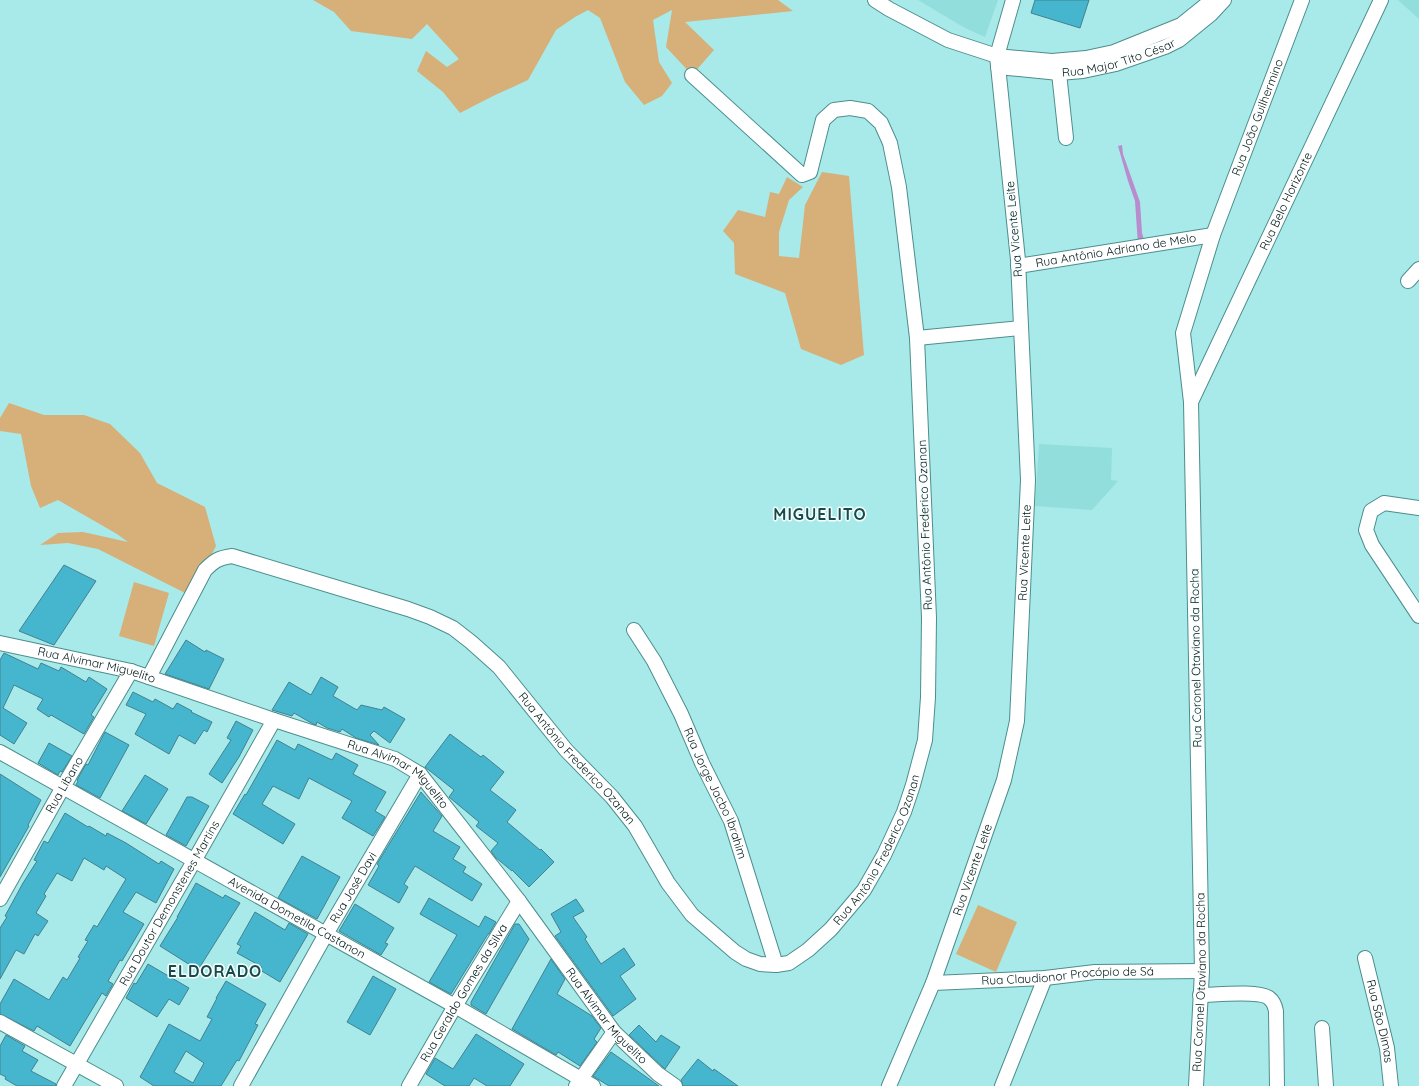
<svg xmlns="http://www.w3.org/2000/svg" width="1419" height="1086" viewBox="0 0 1419 1086" font-family="Quicksand,sans-serif">
	<rect width="100%" height="100%" fill="#a7eae9"/>
	<g fill="#91dedd">
		<path d="M918 0H998L985 37 965 28Z"/>
		<path d="M1398 0H1419V19Z"/>
		<path d="M1039 444 1112 448 1111 480 1118 481 1092 510 1035 506Z"/>
	</g>
	<g fill="#d7af78">
		<path d="M313 0H778L793 11 685 22 714 50 692 75 666 47 672 10 653 20 659 62 672 83 662 96 644 105 625 82 600 18 588 10 575 17 556 30 528 80 493 96 460 113 443 92 417 71 426 51 447 67 459 59 427 24 412 39 351 31 334 12Z"/>
		<path d="M822 172 849 176 864 355 841 365 801 349 785 293 735 274 734 243 723 231 738 210 765 217 770 192 779 194 787 177 803 187 789 200 779 232V256L799 258 805 205Z"/>
		<path d="M9 403 44 415H84L110 424 140 453 157 483 205 507 216 546 191 596 98 549 68 543 40 545 58 533 83 532 128 542 117 534 58 500 40 508 31 486 21 434 0 431V418Z"/>
		<path d="M134 582 169 593 154 646 119 636Z"/>
		<path d="M978 905 1017 922 996 972 956 954Z"/>
	</g>
	<path fill="#b98cce" d="M1122 145 1123 154 1140 202 1142 233 1144 240 1138 245 1135 201 1128 181 1118 146Z"/>
	<g fill="#45b6ce" stroke="#448190" fill-rule="evenodd">
		<path d="M1035 0H1089L1080 28 1031 13Z"/>
		<path d="M64 565 96 581 54 645 19 631Z"/>
		<path d="M186 640 205 652 206 650 224 659 209 689 165 674Z"/>
		<path d="M4 653 38 669 41 663 59 671 61 667 86 682 89 677 107 689 91 715 94 717 84 734 51 715 49 717 37 709 43 699 14 685 3 708 27 723 14 744 0 735V660Z"/>
		<path d="M321 677 338 687 333 696 357 710 361 705 382 710 384 707 405 719 390 743 374 731 370 735 379 745 356 738 342 729 340 732 327 728 317 722 316 725 313 724 294 713 292 716 272 710 289 682 311 695Z"/>
		<path d="M133 692 153 702 155 699 173 709 177 703 192 711 191 712 212 722 207 732 204 730 195 744 179 735 169 754 135 734 146 714 126 705Z"/>
		<path d="M236 721 253 730 239 757 222 783 209 774 231 740 227 738Z"/>
		<path d="M105 732 129 745 100 798 76 785 78 781 77 780 86 764 88 765Z"/>
		<path d="M450 734 481 757 483 755 504 772 490 790 516 810 507 822 540 850 541 849 554 862 529 887 512 870V871L495 857 491 851 498 843 476 826 479 822 449 797 454 790 425 767Z"/>
		<path d="M277 740 295 750 298 744 332 760 336 753 358 765 353 774 386 792 375 811 385 817 373 836 342 818 352 801 309 778 299 799 273 786 262 804 295 824 283 844 233 814 245 794 246 795Z"/>
		<path d="M49 743 72 756 62 772 60 771 58 775 38 763Z"/>
		<path d="M0 774 41 800 28 825 29 826 0 877Z"/>
		<path d="M145 775 168 789 146 824 122 811Z"/>
		<path d="M421 792 442 816 433 831 460 847 453 859 466 867 463 872 482 884 472 901 415 866 404 884 408 887 399 903 368 885 379 866 377 864Z"/>
		<path d="M187 797H192L209 806 186 846 166 835Z"/>
		<path d="M65 813 88 827 89 826 106 836 107 833 126 843 159 864 161 861 174 869 156 903 136 892 123 912 144 924 122 961 120 960 108 981 113 984 106 996 102 993 70 1046 37 1026 34 1031 0 1014V1004L14 979 49 1000 63 977 67 980 80 958 78 957 88 941 85 940 94 925 97 927 126 879 106 866 104 870 84 858 72 881 57 873 44 894 46 896 36 913 48 921 38 936 35 934 24 954 16 950 0 979V928L7 917 5 916 23 883 37 861 34 860 44 841 48 843Z"/>
		<path d="M302 856 340 877 317 919 278 898Z"/>
		<path d="M196 883 223 898 225 895 240 903 198 970 160 946 178 917H177Z"/>
		<path d="M429 898 479 927 485 916 496 922 489 934H488L451 994 429 982 457 935 420 914Z"/>
		<path d="M576 899 584 911 573 917 587 937 585 939 601 964 624 948 635 965 620 976 636 999 613 1016 555 936 561 932 551 914Z"/>
		<path d="M355 904 394 928 385 943 388 944 381 955 339 931Z"/>
		<path d="M255 912 285 930 289 923 308 934 280 982 260 970 262 967 237 953 241 946 237 944Z"/>
		<path d="M515 924H519L529 939 486 1014 471 1005V1002Z"/>
		<path d="M551 959 565 979 557 994 592 1016 601 1028 594 1039 597 1042 580 1066 558 1052 556 1055 512 1029Z"/>
		<path d="M148 964 189 988 179 1005 169 999 157 1017 126 998 134 983 136 984Z"/>
		<path d="M373 976 396 989 370 1035 347 1022Z"/>
		<path d="M226 981 266 1004 255 1024 258 1025 239 1061 237 1060 221 1086H154L140 1077 169 1024 200 1041 212 1019 207 1017 217 998H216ZM186 1051 204 1063 193 1083 174 1072Z"/>
		<path d="M639 1025 656 1042 661 1035 680 1047 665 1069 629 1035Z"/>
		<path d="M476 1034 524 1064 510 1086H487L474 1078 469 1086H445L426 1074 435 1058 453 1069Z"/>
		<path d="M6 1035 25 1046 22 1051 38 1060 31 1071 56 1084V1086H17L5 1079 6 1077 0 1074V1046Z"/>
		<path d="M611 1052 659 1086H609L593 1076Z"/>
		<path d="M698 1059 713 1071 714 1069 738 1086H683L681 1080Z"/>
	</g>
	<g fill="none" stroke-linecap="round" stroke-linejoin="round">
		<g stroke="#4c8e8d" stroke-width="16">
			<g id="minor">
				<path d="M875 0 889 9 948 40 997 56 1052 61 1086 58 1114 52 1181 25 1212 0"/>
				<path id="s1" d="M998 67 1059 73 1083 71 1116 64 1165 47 1179 40 1211 14 1224 0"/>
				<path d="M1059 73 1066 138"/>
				<path id="s2" d="M1018 266 1213 235"/>
				<path d="M1408 281 1419 269"/>
				<path d="M917 338 1021 328"/>
				<path id="s3" d="M1191 402 1381 0"/>
				<path d="M1419 508 1384 503 1371 511 1366 530 1372 545 1419 616"/>
				<path id="s4" d="M634 630 654 661 681 714 702 763 731 821 776 965"/>
				<path id="s5" d="M0 643 131 671 274 720 395 759 420 774 519 901 614 1032 658 1074 675 1086"/>
				<path id="s6" d="M149 677 205 570C214 561 218 558 232 556L408 609 430 617 453 628 471 642 499 667 566 750 612 797 635 826 668 883 692 915 735 952 746 959 760 964 776 965 789 963 808 950 831 929 864 890 884 855 904 812 913 785 925 740 928 697 929 618 917 338 899 187 890 143 881 123 868 111 850 108 834 110 823 120 810 172 802 175 692 75"/>
				<path id="s7" d="M0 752 455 1006 593 1086"/>
				<path id="s8" d="M0 899 63 787 131 671"/>
				<path id="s9" d="M1365 958 1387 1048 1391 1086"/>
				<path id="s10" d="M933 983 1045 978 1095 972 1202 971"/>
				<path d="M1200 995C1214 995 1259 990 1269 998 1273 1001 1275 1006 1276 1011L1277 1086"/>
				<path d="M0 1022 116 1086"/>
				<path d="M1322 1028 1326 1086"/>
				<path id="s11" d="M64 1086 194 861 274 720"/>
				<path id="s12" d="M241 1086 326 934 420 774"/>
				<path id="s13" d="M409 1086 455 1006 519 901"/>
				<path d="M576 1086 614 1032"/>
				<path id="s14" d="M889 1086 933 983 1004 780 1017 721 1028 480 1018 260 997 56 1013 0"/>
				<path d="M1002 1086 1045 978"/>
				<path id="s15" d="M1196 1086 1202 971 1191 402 1183 333 1213 235 1302 0"/>
			</g>
		</g>
		<use href="#minor" stroke="#fff" stroke-width="14"/>
	</g>
	<g text-anchor="middle" stroke-width="3" stroke-linejoin="round" paint-order="stroke">
		<g font-size="12" fill="#001919" stroke="#f8fefe">
			<text dy="4" stroke="none"><textPath href="#s1" startOffset="123">Rua Major Tito César</textPath></text>
			<text dy="4" stroke="none"><textPath href="#s15" startOffset="982">Rua João Guilhermino</textPath></text>
			<text dy="4" stroke="none"><textPath href="#s3" startOffset="222">Rua Belo Horizonte</textPath></text>
			<text transform="translate(1014 229) rotate(-95)" y="4">Rua Vicente Leite</text>
			<text dy="4" stroke="none"><textPath href="#s2" startOffset="99">Rua Antônio Adriano de Melo</textPath></text>
			<text transform="translate(925 525) rotate(-92)" y="4">Rua Antônio Frederico Ozanan</text>
			<text dy="4" stroke="none"><textPath href="#s14" startOffset="556">Rua Vicente Leite</textPath></text>
			<text transform="translate(1196 658) rotate(-91)" y="4">Rua Coronel Otaviano da Rocha</text>
			<text dy="4" stroke="none"><textPath href="#s5" startOffset="99">Rua Alvimar Miguelito</textPath></text>
			<text dy="4" stroke="none"><textPath href="#s6" startOffset="565">Rua Antônio Frederico Ozanan</textPath></text>
			<text dy="4" stroke="none"><textPath href="#s5" startOffset="423">Rua Alvimar Miguelito</textPath></text>
			<text dy="4" stroke="none"><textPath href="#s8" startOffset="131">Rua Libano</textPath></text>
			<text dy="4" stroke="none"><textPath href="#s4" startOffset="183">Rua Jorge Jacbo Ibrahim</textPath></text>
			<text dy="4" stroke="none"><textPath href="#s6" startOffset="1021">Rua Antônio Frederico Ozanan</textPath></text>
			<text dy="4" stroke="none"><textPath href="#s14" startOffset="232">Rua Vicente Leite</textPath></text>
			<text dy="4" stroke="none"><textPath href="#s12" startOffset="228">Rua José Davi</textPath></text>
			<text dy="4" stroke="none"><textPath href="#s11" startOffset="211">Rua Doutor Demonstenes Martins</textPath></text>
			<text dy="4" stroke="none"><textPath href="#s7" startOffset="340">Avenida Dometila Castanon</textPath></text>
			<text dy="4" stroke="none"><textPath href="#s10" startOffset="135">Rua Claudionor Procópio de Sá</textPath></text>
			<text dy="4" stroke="none"><textPath href="#s15" startOffset="104">Rua Coronel Otaviano da Rocha</textPath></text>
			<text dy="4" stroke="none"><textPath href="#s13" startOffset="108">Rua Geraldo Gomes da Silva</textPath></text>
			<text dy="4" stroke="none"><textPath href="#s5" startOffset="747">Rua Alvimar Miguelito</textPath></text>
			<text dy="4" stroke="none"><textPath href="#s9" startOffset="65">Rua São Dimas</textPath></text>
		</g>
		<g font-size="16" font-weight="bold" letter-spacing="1" fill="#174b4b" stroke="#f8fefe">
			<text x="820" y="520">MIGUELITO</text>
			<text x="215" y="977">ELDORADO</text>
		</g>
	</g>
</svg>
